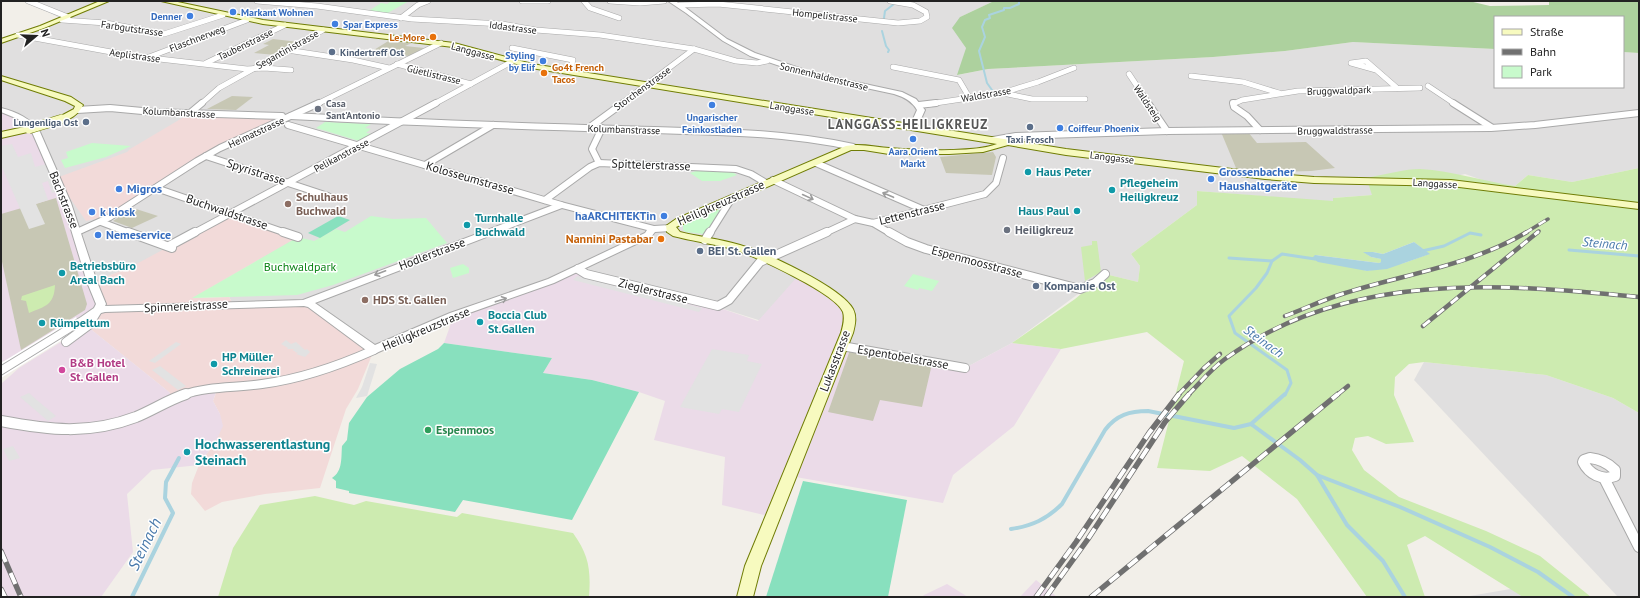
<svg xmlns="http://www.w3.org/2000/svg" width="1640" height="598" viewBox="0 0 1640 598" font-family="'PT Sans',sans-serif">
	<rect width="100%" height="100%" fill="#f2efe9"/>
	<g fill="#e0dfdf">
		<path d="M27 1H994L960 17 966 48 958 75 988 69 1213 57 1285 51 1353 42 1495 49V87H1623V52L1639 53V168L1572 182 1528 175 1515 186 1491 183 1465 174 1372 195 1333 198V202L1197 191V205L1131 254 1140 266 1138 282 1105 274 1012 343 965 368 842 346 714 306 578 269 374 350 233 304 229 297 260 258 129 268 92 282 1 110V41L62 19Z"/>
		<path d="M1424 362 1546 375 1613 398 1639 413V597H1618L1414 380Z"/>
		<path d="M1522 587 1532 597H1464Z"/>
	</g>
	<g fill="#f2dad9">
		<path d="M189 114 291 116 252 134 100 218 86 221 56 178 127 152 130 149Z"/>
		<path d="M231 213 298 237 193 298 229 297 233 304 304 303 374 350 358 389 346 409 320 488 265 494 222 502 205 511 191 494 192 483 199 465 217 439 220 414 213 401 216 393 173 399 169 392 88 327 92 282 129 268Z"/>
	</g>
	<g fill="#ebdbe8">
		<path d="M1 110 29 123 45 154 101 304 88 327 169 392 173 399 217 389 213 401 220 414 223 426 217 439 199 465 152 470 127 494 133 552 101 597H1V384L19 368 82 329 97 311 32 352 1 362Z"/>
		<path d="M578 269 714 306 758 321 798 276 846 308 842 346 965 368 1012 343 1061 349 1014 426 953 475 943 503 790 476 773 517 722 505 725 457 654 440 665 401 639 392 592 380 543 373 552 358 444 343 454 315Z"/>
		<path d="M1036 580 1057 597H1020Z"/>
		<path d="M947 584 968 597H922L924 595Z"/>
	</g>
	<g fill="#c7c7b4">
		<path d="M273 39 299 42 275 55 254 53 269 45 263 44Z"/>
		<path d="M390 40 412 43 405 46 424 48 410 56 369 53Z"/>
		<path d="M232 96 253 97 236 110 207 109Z"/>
		<path d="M1221 132H1248L1257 143 1306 142 1335 168 1311 171 1278 172 1236 168Z"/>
		<path d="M993 152 996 157 992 175 946 173 940 157Z"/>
		<path d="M56 198 87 304 85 310 21 350 1 257V214Z"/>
		<path d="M133 208 158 216 132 228 113 221Z"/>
		<path d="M850 350 932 364 922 407 880 400 873 421 828 412Z"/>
	</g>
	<g fill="#cdebb0" fill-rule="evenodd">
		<path d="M1639 168V413L1613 398 1546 375 1424 362 1409 364 1395 377 1394 395 1414 442 1386 444 1368 436 1355 438 1352 450 1364 470 1399 497 1486 531 1540 556 1591 597H1523L1425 536 1407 545 1425 597H1367L1297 499 1242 456 1210 471 1157 468 1184 361 1147 332 1061 349 1012 343 1075 299 1105 274 1138 282 1140 266 1131 254 1197 205V191L1333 201V198L1372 195 1368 183 1371 177C1387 174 1405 169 1420 169 1453 171 1483 181 1515 186L1528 175 1572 182ZM1414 242 1429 254 1404 263 1367 271 1315 255 1379 263 1381 262 1382 259 1371 257 1364 252H1373L1383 254Z"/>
		<path d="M1092 241H1097L1101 272 1085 281 1081 247 1092 245Z"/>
		<path d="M55 285C54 305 46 306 29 313L26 301 21 300 22 296Z"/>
		<path d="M315 496 354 505 366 501 457 517 462 513 573 533C589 555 591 570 589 597H218L233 548 260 505Z"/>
	</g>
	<path fill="#add19e" d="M994 1H1469L1490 6 1549 5V1H1639V53L1623 52V17H1495V49L1353 42 1285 51 1213 57 988 69 957 75 966 48 952 28 960 17Z"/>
	<g fill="#c8facc">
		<path d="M386 1H409L386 14 367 12 381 3 387 4 390 2Z"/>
		<path d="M325 122 371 124 365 128 371 129 366 133 372 134 359 141 316 128Z"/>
		<path d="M92 143 131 146 106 157 65 168 61 160 68 158 66 152Z"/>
		<path d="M699 170H729L737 175 720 181H702L690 173Z"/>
		<path d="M722 207 714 221 703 234 686 232 683 230V225L686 223Z"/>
		<path d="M371 216 393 219 426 218 447 243 333 285 297 295 192 298 298 237 314 241 336 229 345 232Z"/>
		<path d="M463 264 469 268V273L453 278 450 268Z"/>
		<path d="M913 274 939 281 932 291 919 288 918 290 904 286Z"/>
	</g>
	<g fill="#88e0be">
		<path d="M338 216 350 220 320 238 308 233Z"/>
		<path d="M444 343 552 358 543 373 592 380 639 392 572 520 463 500 455 512 349 493V491L336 488V481L332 478C343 471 341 457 342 446L347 440 349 423 367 397 400 369 438 349Z"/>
		<path d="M803 481 907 500 888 597H766Z"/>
	</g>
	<g fill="#e2e2e2">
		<path d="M12 144 18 157 31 153 35 167 46 164 53 180H52L55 192 52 193 48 181 42 183 48 200 36 204 45 224 29 229 1 165V146Z"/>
		<path d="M577 276 702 308 699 312 573 280Z"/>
		<path d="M286 340 291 344 296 342 305 350 307 349 310 352 305 357 296 354 298 353 295 352V351H293L294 349H287L288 348 281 344Z"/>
		<path d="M176 342 181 344 155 363 149 361Z"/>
		<path d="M712 349 749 355 747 361 762 364 739 412 722 409 719 414 680 407Z"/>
		<path d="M370 363 377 364 367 396 356 398 362 387Z"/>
		<path d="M160 366 186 386 178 390 152 370Z"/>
		<path d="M29 393 38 401 56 416 48 421 20 397Z"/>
		<path d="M13 446 20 458 9 461 3 449Z"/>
	</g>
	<path fill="#aad3df" d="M1414 242 1430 254 1387 269 1367 271 1318 262 1312 258 1315 255 1379 263 1381 262V259L1371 257 1363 252H1373L1383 254Z"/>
	<path fill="#fff" d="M76 317 83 327 1 378V363Z"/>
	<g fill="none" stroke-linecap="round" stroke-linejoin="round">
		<g stroke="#aad3df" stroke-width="2">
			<path d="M884 18 885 11 894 4"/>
			<path d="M882 31 886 46 889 50 888 52"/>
			<path d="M992 90 987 83 979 51 985 37 982 27 985 20 990 18 989 15 1004 10V8H1010L1019 4V1"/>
		</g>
		<g stroke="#aad3df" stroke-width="3">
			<path d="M1569 250 1639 256"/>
			<path d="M1422 251 1444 246 1470 233 1481 235"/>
			<path d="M1229 258 1272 261"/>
			<path d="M1285 395 1291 383 1287 370 1235 333 1229 316 1256 288 1267 273 1272 261 1282 254 1315 259"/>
		</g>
		<g stroke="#aad3df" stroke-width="4">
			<path d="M1251 424 1300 460 1317 475 1400 507 1490 547 1538 572 1573 597"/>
			<path d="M1317 475 1347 525 1383 561 1405 597"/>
			<path d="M1011 529C1032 526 1047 519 1062 504L1105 430C1116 415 1130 411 1148 411L1234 428 1251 424 1285 394"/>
			<path d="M132 597 173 513 165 498 166 482 179 458"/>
		</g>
		<g stroke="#a9a9a9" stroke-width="6">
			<g id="minor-far3">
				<path d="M28 1 68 17"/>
				<path d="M257 1 317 6 412 19 502 24 536 30 600 35 694 49 736 61 757 63 767 61"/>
				<path d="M522 1H548"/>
				<path d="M584 1 590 8 619 18"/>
				<path d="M610 1 640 3 664 1"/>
				<path d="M679 5 718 4 898 23 920 21 927 17 926 12 913 5 890 1"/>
				<path d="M401 18 418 5 428 1"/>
				<path d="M62 20 106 23 164 34 223 15"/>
				<path d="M18 35 133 56 247 69 264 68 291 70"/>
				<path d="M512 48 573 60 572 64 561 71"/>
				<path d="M287 50 353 60 389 68"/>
				<path d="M149 57 247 20"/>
				<path d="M206 63 285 25"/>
				<path d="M397 64 471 84"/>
				<path d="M893 67 959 80 969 97"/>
				<path d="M1376 70 1351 63 1366 61 1397 88"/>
				<path d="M1129 74 1149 104"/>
				<path d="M1191 76 1243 82 1279 93"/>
				<path d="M1428 86 1455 104"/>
				<path d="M1003 93 1032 99H1085"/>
				<path d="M201 104 219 88 323 30"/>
				<path d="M317 104 441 43"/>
				<path d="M434 104 513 61"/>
				<path d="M621 104 694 49"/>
				<path d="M929 104 1002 93 1038 82 1074 68"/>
				<path d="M1233 104 1242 100 1298 91 1420 88"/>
			</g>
		</g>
		<g stroke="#a9a9a9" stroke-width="8">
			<g id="minor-far2">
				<path d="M1148 103 1167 131"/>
				<path d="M1234 103H1233L1234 107 1247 116 1260 130"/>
				<path d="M1453 103 1491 127"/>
				<path d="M919 105 936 103"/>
				<path d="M77 110 110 108 153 112 282 116"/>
				<path d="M190 113 202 103"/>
				<path d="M291 116C401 122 511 126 621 129 698 132 777 130 853 147"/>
				<path d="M288 125 561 205"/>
				<path d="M590 127 623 103"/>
				<path d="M993 140 1016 136 1167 131 1491 128 1535 125 1639 113"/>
				<path d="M206 156 328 196"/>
				<path d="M599 163 592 149 602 128"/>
				<path d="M816 163 924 210"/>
				<path d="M425 165 493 125"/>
				<path d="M773 180 855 219 873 223 985 194 996 183 1003 158"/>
				<path d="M156 188 286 233"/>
				<path d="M545 200 590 167 599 163 736 169 751 174 766 183"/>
				<path d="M101 222 130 233"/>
				<path d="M873 223 890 233"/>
				<path d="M77 232 110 217 197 161 220 148 319 103"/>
				<path d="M194 233 436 103"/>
				<path d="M710 233 732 198"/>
				<path d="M825 233 855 219"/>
			</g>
		</g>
		<g stroke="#a9a9a9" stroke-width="10">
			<g id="minor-far1">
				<path d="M128 232 172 248"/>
				<path d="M283 232 298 237"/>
				<path d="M889 232 907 242 926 249 1080 289 1095 283 1105 274"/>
				<path d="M705 240 710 232"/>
				<path d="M169 246 195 232"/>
				<path d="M578 269 586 274 718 306 729 300 760 262 827 232"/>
				<path d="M66 342 89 325 98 310"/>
				<path d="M842 346 965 368"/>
				<path d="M183 395C208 386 236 388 262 384 301 379 338 366 374 350"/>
			</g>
		</g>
		<g stroke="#a9a9a9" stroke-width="12">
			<g id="minor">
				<path d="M1 421C49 430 89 435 136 417 153 410 168 400 186 394"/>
				<path d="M1590 458C1600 459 1608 463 1615 470V476C1602 481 1589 474 1583 462L1584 460Z"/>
				<path d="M1604 478 1639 547"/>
			</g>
		</g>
		<g stroke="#a9a9a9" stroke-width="2">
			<g id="tertiary">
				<path d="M668 1H675L682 5 727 39 755 53 814 73 902 92 916 99 925 110 917 128 913 130 909 128 917 110C912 101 904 97 894 94L810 76 750 56 723 41 686 13Z"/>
				<path d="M1 108C17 112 30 118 40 132L71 203 97 282 106 304 105 306 303 300 561 202 654 226 670 225 674 228 670 231 655 232 651 237 554 283 458 317 374 354 370 353 308 307 304 306 105 312 101 313 1 375V366L81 317 94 308 96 304 87 282 63 203 32 132 18 119 1 112ZM562 208 647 230 645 233 548 279 450 313 375 345 315 303Z"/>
			</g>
		</g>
		<g stroke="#707d05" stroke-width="2">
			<g id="secondary">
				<path d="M100 1H109L44 28 1 43V39L40 26Z"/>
				<path d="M161 1H173L263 20 454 43 532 64 1066 149 1265 173 1314 177 1451 180 1639 203V209L1451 186 1314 183 1265 179 1066 155 1008 145 983 152 949 154H889L864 150H851L676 227 680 232C700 237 720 239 740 245 765 252 841 287 853 309 857 317 855 325 853 333L761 566 753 597H737L745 566 841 333C843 326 845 319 843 312 836 293 754 256 733 249 713 244 693 241 673 236L667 232 666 226 676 219 846 146C861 143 874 147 889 148 915 150 975 153 997 144L531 68 453 47 263 24Z"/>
				<path d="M1 76 71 97 83 105C80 113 68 122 59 121V117L74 109 75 106 65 101 1 80Z"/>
				<path d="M29 126 33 129 32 131 1 138V132Z"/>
			</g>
		</g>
		<use href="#minor-far3" stroke="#fff" stroke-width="5"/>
		<use href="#minor-far2" stroke="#fff" stroke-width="6"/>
		<use href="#minor-far1" stroke="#fff" stroke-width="8"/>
		<use href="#minor" stroke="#fff" stroke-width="10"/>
		<use href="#tertiary" fill="#fff" fill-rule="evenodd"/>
		<use href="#secondary" fill="#f7fabf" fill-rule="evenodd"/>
		<g stroke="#707070" stroke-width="3.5">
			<g id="rail-far2">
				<path d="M1525 233 1548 219"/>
				<path d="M1537 233 1539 231"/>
			</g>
		</g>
		<g stroke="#707070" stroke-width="4.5">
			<g id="rail-far1">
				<path d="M1285 316C1304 309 1323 300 1342 294 1404 274 1470 266 1527 232"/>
				<path d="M1423 326 1538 232"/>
				<path d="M1178 395 1204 368 1220 354"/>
				<path d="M1188 395C1200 383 1211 369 1225 359 1346 271 1498 283 1639 297"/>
				<path d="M1337 395 1348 386"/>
			</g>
		</g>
		<g stroke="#707070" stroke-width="5.5">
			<g id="rail">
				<path d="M1 551 21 597"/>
				<path d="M1 589 5 597"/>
				<path d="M1036 597 1076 542 1149 433 1179 394"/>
				<path d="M1046 597 1088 539 1165 422 1189 394"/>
				<path d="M1091 597 1338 394"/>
			</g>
		</g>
		<use href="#rail-far2" stroke="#fff" stroke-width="2.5" stroke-dasharray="8" stroke-linecap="butt"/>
		<use href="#rail-far1" stroke="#fff" stroke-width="3" stroke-dasharray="9" stroke-linecap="butt"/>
		<use href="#rail" stroke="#fff" stroke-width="4" stroke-dasharray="12" stroke-linecap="butt"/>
		<g stroke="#707d05" stroke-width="10" stroke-linecap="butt">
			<path id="secondary-bridge" d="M29 129 62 119"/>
		</g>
		<use href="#secondary-bridge" stroke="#f7fabf" stroke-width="9"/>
	</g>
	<defs><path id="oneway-shaft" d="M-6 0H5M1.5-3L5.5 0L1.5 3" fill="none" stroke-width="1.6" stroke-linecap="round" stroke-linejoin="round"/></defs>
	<g stroke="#9c9c9c">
		<use href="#oneway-shaft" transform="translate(888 195) rotate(-157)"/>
		<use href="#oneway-shaft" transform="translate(808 197) rotate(25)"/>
		<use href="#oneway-shaft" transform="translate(380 273) rotate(159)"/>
		<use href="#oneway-shaft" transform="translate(501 300) rotate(-18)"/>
	</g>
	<g fill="#3f7fe0" stroke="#fff" stroke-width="1.5">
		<circle cx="233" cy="12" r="4"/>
		<circle cx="190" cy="16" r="4"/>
		<circle cx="335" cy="24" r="4"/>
		<circle cx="543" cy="61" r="4"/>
		<circle cx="712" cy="105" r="4"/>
		<circle cx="1060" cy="128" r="4"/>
		<circle cx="913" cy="139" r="4"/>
		<circle cx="1211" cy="179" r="4"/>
		<circle cx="119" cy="189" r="4"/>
		<circle cx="92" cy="212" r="4"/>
		<circle cx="664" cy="216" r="4"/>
		<circle cx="98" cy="235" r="4"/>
	</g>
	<g fill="#e8710a" stroke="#fff" stroke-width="1.5">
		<circle cx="433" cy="37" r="4"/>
		<circle cx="544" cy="73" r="4"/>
		<circle cx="661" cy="239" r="4"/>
	</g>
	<g fill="#5c6f8a" stroke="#fff" stroke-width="1.5">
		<circle cx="332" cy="52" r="4"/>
		<circle cx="86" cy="122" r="4"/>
		<circle cx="1030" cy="127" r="4"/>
		<circle cx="700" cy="251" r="4"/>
		<circle cx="1036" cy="286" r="4"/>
	</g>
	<g fill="#6b7280" stroke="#fff" stroke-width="1.5">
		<circle cx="318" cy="109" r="4"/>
		<circle cx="1007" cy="230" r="4"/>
	</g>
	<g fill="#0f9aa8" stroke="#fff" stroke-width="1.5">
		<circle cx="1028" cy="172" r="4"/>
		<circle cx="1112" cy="190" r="4"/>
		<circle cx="1077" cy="211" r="4"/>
		<circle cx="467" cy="225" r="4"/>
		<circle cx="62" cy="273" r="4"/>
		<circle cx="480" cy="322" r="4"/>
		<circle cx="42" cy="323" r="4"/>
		<circle cx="214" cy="364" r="4"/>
		<circle cx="187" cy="452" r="4"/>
	</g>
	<g fill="#8d6e63" stroke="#fff" stroke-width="1.5">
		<circle cx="288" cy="204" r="4"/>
		<circle cx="365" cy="300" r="4"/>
	</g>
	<circle fill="#d1479c" stroke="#fff" stroke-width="1.5" cx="62" cy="370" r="4"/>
	<circle fill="#2e9e5b" stroke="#fff" stroke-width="1.5" cx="428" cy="430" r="4"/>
	<g text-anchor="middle" stroke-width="3" stroke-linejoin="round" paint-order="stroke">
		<g font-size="10" font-weight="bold" fill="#366cbe" stroke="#fff" text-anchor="start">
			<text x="241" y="16">Markant Wohnen</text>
			<text x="182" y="20" text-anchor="end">Denner</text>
			<text x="343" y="28">Spar Express</text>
			<text x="535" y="59" text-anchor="end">Styling<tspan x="535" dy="12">by Elif</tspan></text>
			<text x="712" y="121" text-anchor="middle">Ungarischer<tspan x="712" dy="12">Feinkostladen</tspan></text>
			<text x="1068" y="132">Coiffeur Phoenix</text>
			<text x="913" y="155" text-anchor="middle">Aara Orient<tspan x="913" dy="12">Markt</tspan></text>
		</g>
		<g font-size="10" fill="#222" stroke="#fff">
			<text transform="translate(825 15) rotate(6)" y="4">Hompelistrasse</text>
			<text transform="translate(513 27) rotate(7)" y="4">Iddastrasse</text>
			<text transform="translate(132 28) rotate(8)" y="4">Farbgutstrasse</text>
			<text transform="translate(197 38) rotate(-21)" y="4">Flaschnerweg</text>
			<text transform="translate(245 44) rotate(-26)" y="4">Taubenstrasse</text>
			<text transform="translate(287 49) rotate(-29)" y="4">Segantinistrasse</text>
			<text transform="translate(473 51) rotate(15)" y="4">Langgasse</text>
			<text transform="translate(135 55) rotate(8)" y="4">Aeplistrasse</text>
			<text transform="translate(434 74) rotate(14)" y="4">Güetlistrasse</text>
			<text transform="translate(824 76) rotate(14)" y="4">Sonnenhaldenstrasse</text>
			<text transform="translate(642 88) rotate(-36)" y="4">Storchenstrasse</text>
			<text transform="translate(1339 90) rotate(-2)" y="4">Bruggwaldpark</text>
			<text transform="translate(986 94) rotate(-10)" y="4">Waldstrasse</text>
			<text transform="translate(1148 103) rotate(56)" y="4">Waldsteig</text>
			<text transform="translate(792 108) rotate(9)" y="4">Langgasse</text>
			<text transform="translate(179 112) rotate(3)" y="4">Kolumbanstrasse</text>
			<text transform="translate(624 129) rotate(2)" y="4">Kolumbanstrasse</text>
			<text transform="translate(1335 130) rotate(-1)" y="4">Bruggwaldstrasse</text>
			<text transform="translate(256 132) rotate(-25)" y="4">Heimatstrasse</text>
			<text transform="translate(341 155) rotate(-28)" y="4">Pelikanstrasse</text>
			<text transform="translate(1112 157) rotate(7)" y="4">Langgasse</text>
			<text transform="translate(1435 183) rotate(3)" y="4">Langgasse</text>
		</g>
		<g font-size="10" font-weight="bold" fill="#c56008" stroke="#fff" text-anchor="end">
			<text x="425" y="41">Le-More</text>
			<text x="552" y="71" text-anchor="start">Go4t French<tspan x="552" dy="12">Tacos</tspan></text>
		</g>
		<g font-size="10" font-weight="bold" fill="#4e5e75" stroke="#fff" text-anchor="start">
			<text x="340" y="56">Kindertreff Ost</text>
			<text x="78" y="126" text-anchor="end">Lungenliga Ost</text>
			<text x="1030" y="143" text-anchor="middle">Taxi Frosch</text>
		</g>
		<g font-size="10" font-weight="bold" fill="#5b616d" stroke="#fff" text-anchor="start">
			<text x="326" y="107">Casa<tspan x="326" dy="12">Sant'Antonio</tspan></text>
		</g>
		<g font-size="12" fill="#222" stroke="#fff">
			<text transform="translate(651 165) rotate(2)" y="4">Spittelerstrasse</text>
			<text transform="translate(256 172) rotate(18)" y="4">Spyristrasse</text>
			<text transform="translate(470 178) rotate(16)" y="4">Kolosseumstrasse</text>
			<text transform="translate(64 200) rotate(68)" y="4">Bachstrasse</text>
			<text transform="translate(721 203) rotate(-24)" y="4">Heiligkreuzstrasse</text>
			<text transform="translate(227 212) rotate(19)" y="4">Buchwaldstrasse</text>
			<text transform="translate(912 213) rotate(-14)" y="4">Lettenstrasse</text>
			<text transform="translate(432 254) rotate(-21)" y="4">Hodlerstrasse</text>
			<text transform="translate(977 262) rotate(15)" y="4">Espenmoosstrasse</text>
			<text transform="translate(653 291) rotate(14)" y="4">Zieglerstrasse</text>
			<text transform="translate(186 306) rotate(-3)" y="4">Spinnereistrasse</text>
			<text transform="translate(426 329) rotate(-23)" y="4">Heiligkreuzstrasse</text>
			<text transform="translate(903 357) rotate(10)" y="4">Espentobelstrasse</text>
			<text transform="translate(835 361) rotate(-69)" y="4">Lukasstrasse</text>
		</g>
		<g font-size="12" font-weight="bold" fill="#0d838f" stroke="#fff" text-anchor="start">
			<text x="1036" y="176">Haus Peter</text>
			<text x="1120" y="187">Pflegeheim<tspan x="1120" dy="14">Heiligkreuz</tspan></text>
			<text x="1069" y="215" text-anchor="end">Haus Paul</text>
			<text x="475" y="222">Turnhalle<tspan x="475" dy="14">Buchwald</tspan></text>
			<text x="70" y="270">Betriebsbüro<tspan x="70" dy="14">Areal Bach</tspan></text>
			<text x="488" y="319">Boccia Club<tspan x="488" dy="14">St.Gallen</tspan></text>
			<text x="50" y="327">Rümpeltum</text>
			<text x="222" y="361">HP Müller<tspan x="222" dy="14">Schreinerei</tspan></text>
		</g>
		<g font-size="12" font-weight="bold" fill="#366cbe" stroke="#fff" text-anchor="start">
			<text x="1219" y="176">Grossenbacher<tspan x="1219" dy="14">Haushaltgeräte</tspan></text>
			<text x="127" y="193">Migros</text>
			<text x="100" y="216">k kiosk</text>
			<text x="656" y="220" text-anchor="end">haARCHITEKTin</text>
			<text x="106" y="239">Nemeservice</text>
		</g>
		<g font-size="12" font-weight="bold" fill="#785e54" stroke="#fff" text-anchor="start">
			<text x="296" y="201">Schulhaus<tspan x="296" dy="14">Buchwald</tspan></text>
			<text x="373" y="304">HDS St. Gallen</text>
		</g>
		<g font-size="12" font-weight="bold" fill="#5b616d" stroke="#fff" text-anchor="start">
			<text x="1015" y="234">Heiligkreuz</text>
		</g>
		<g font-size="12" font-weight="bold" fill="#c56008" stroke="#fff" text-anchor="end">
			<text x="653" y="243">Nannini Pastabar</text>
		</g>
		<g font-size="12" font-weight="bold" fill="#4e5e75" stroke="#fff" text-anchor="start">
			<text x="708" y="255">BEI St. Gallen</text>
			<text x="1044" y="290">Kompanie Ost</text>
		</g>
		<g font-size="12" fill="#0c8416" stroke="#fff">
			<text x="300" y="271">Buchwaldpark</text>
		</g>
		<g font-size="12" font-weight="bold" fill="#b23c85" stroke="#fff" text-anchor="start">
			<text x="70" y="367">B&amp;B Hotel<tspan x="70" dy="14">St. Gallen</tspan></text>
		</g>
		<g font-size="12" font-weight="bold" fill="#27864d" stroke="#fff" text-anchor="start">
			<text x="436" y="434">Espenmoos</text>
		</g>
		<g font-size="13" font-weight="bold" letter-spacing="1" fill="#555" stroke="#fff">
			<text x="908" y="129">LANGGASS-HEILIGKREUZ</text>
		</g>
		<g font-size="13" font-style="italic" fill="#4a7aab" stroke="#fff">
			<text transform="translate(1605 243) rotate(5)" y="5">Steinach</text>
			<text transform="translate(1264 341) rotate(36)" y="5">Steinach</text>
		</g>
		<g font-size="14" font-weight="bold" fill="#0d838f" stroke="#fff" text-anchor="start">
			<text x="195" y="449">Hochwasserentlastung<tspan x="195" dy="16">Steinach</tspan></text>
		</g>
		<g font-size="16" font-style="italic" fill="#4a7aab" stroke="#fff">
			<text transform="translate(144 544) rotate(-64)" y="6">Steinach</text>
		</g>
	</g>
	<rect width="1640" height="598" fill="none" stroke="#222222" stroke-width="4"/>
	<rect x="1494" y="16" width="130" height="72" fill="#ffffff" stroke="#a7a7a7"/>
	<rect x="1502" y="29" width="20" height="6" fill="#f7fabf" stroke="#a7a7a7"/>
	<text x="1530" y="36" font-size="12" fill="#222222">Straße</text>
	<rect x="1502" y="49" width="20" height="6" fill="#707070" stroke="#a7a7a7"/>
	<text x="1530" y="56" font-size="12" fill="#222222">Bahn</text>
	<rect x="1502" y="66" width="20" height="12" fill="#c8facc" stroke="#a7a7a7"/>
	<text x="1530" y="76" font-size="12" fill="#222222">Park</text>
	<g transform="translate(36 36) rotate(71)" stroke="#ffffff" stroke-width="3" paint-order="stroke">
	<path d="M0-3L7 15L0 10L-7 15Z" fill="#222222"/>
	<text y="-6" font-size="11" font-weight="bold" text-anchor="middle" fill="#222222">N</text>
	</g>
</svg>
